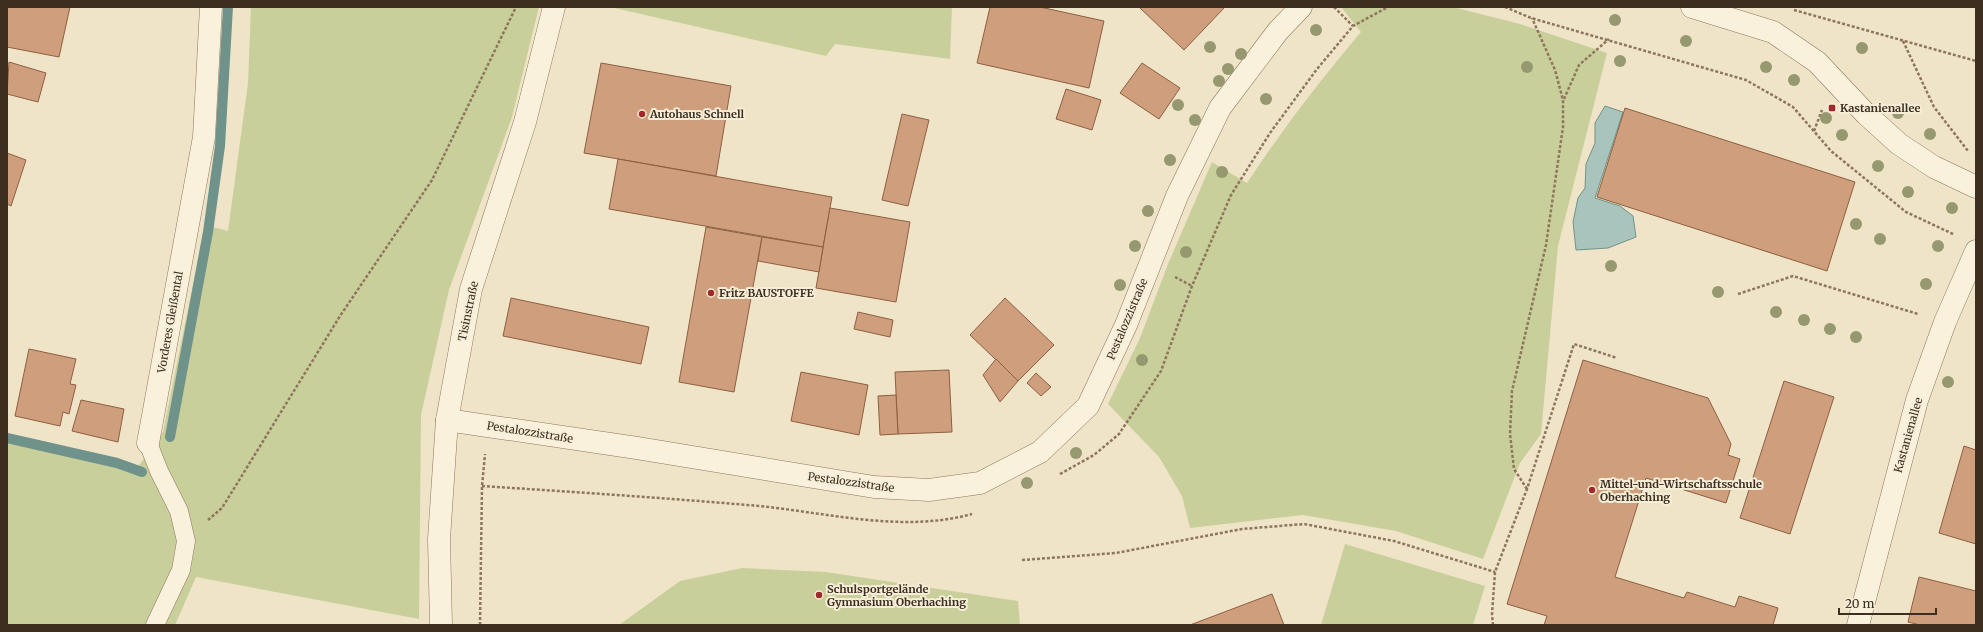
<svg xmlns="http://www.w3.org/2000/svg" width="1983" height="632" viewBox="0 0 1983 632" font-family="Merriweather,serif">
	<rect width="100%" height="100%" fill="#f0e4c8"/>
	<g fill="#c9cf9b">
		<path d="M251 7H539L512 117 449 290 421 415 419 619 196 577 175 625H7V435L138 467 163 432 205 225 228 231 248 83Z"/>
		<path d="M610 7H952L950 59 835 44 826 56Z"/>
		<path d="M1341 7H1453L1520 24 1607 53 1558 246 1541 434 1520 463 1483 559 1396 531 1303 515 1190 528 1182 496 1159 457 1108 404 1140 338 1168 264 1212 162 1247 183C1282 130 1320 80 1361 32Z"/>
		<path d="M1345 544 1485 586 1473 625H1321Z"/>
		<path d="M742 568 826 572 1018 601 1020 625H619L680 581Z"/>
	</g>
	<path fill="#a9c4bc" stroke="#6f938a" d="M1605 106 1623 112 1595 198 1620 206 1633 216 1636 237 1608 248 1576 250 1573 222 1578 198 1585 188 1586 164 1595 143V123Z"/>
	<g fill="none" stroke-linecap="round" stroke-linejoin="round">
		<g stroke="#6f938a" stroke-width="10">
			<path d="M170 437 208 232 220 146 228 7"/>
			<path d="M7 438 117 463 142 472"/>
		</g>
	</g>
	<g fill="#cf9f7d" stroke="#8d5f41">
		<path d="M7 7H70L59 57 7 47Z"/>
		<path d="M990 7H1040L1104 21 1089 88 977 63Z"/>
		<path d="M1139 7H1225L1184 50Z"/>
		<path d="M9 62 46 73 38 102 7 94Z"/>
		<path d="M601 63 731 86 716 176 584 153Z"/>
		<path d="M1142 63 1180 88 1159 119 1120 93Z"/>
		<path d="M1066 89 1101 100 1092 130 1056 119Z"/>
		<path d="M1625 108 1855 182 1827 271 1597 197Z"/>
		<path d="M902 114 929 120 908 206 882 200Z"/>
		<path d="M7 153 26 160 11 206 7 204Z"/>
		<path d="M618 159 832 197 823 247 609 209Z"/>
		<path d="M830 208 910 222 896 302 816 288Z"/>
		<path d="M706 227 762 237 734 392 679 382Z"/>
		<path d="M762 237 823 247 819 272 758 261Z"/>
		<path d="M511 298 649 327 641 364 503 336Z"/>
		<path d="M1005 298 1054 345 1018 381 970 335Z"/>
		<path d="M858 312 893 320 890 337 854 329Z"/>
		<path d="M29 349 76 359 70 384 76 385 69 414 63 412 60 426 15 416Z"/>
		<path d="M996 359 1018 381 1000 402 983 375Z"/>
		<path d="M1583 360 1708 398 1731 444 1728 455 1740 459 1726 503 1646 478 1615 577 1684 598 1687 592 1735 607 1739 596 1778 608 1773 625H1544L1547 616 1507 604Z"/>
		<path d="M949 370 952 432 898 434 895 372Z"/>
		<path d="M801 372 868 385 859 435 791 421Z"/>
		<path d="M1036 373 1051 387 1041 396 1027 383Z"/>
		<path d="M1784 381 1834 397 1790 534 1740 518Z"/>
		<path d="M896 395 898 434 880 435 878 396Z"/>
		<path d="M81 400 124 409 118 442 72 431Z"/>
		<path d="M1964 446 1976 450V544L1939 533Z"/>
		<path d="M1919 577 1976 591V625H1920L1908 622Z"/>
		<path d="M1272 594 1284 625H1190Z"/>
	</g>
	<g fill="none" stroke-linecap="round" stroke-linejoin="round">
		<g stroke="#8d765c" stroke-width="19">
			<path id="service" d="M148 443 159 471 179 511 186 541 181 570 155 625"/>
		</g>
		<g stroke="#8d765c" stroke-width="23">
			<g id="minor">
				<path d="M1692 7 1773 32 1817 62 1866 114 1899 144 1934 167 1976 187"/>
				<path d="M447 420 637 448 874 487 929 490 980 483 1040 452 1088 406 1126 325 1177 196 1220 108 1278 31 1301 7"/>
				<path d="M148 443 204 137 211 7"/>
				<path d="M441 625 439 539 447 420 471 289 525 122 554 7"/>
				<path d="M1858 625 1917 400 1945 322 1976 251"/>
			</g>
		</g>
		<g stroke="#8d765c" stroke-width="2.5" stroke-dasharray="3 2" stroke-linecap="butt">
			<path d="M1334 7 1353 26"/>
			<path d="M1505 7 1531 18 1746 80 1793 107 1831 151 1906 212 1953 234"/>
			<path d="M1794 10 1976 61"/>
			<path d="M1903 41 1934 107 1968 151"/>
			<path d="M1564 99 1579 65 1609 39"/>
			<path d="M1814 131 1822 110"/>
			<path d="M1175 277 1192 286"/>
			<path d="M1738 294 1793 276 1918 314"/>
			<path d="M1060 474 1094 455 1119 434 1161 371 1192 286 1231 195 1270 133 1317 69 1353 26 1388 7"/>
			<path d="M482 486C574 492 667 498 759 506 829 513 903 533 972 514"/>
			<path d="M1527 489 1514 469 1510 434 1512 391 1546 245 1563 127V100L1555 70 1532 18"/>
			<path d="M208 520 222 508 340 316 432 180 516 7"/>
			<path d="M1022 560 1116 553 1242 529 1304 524 1394 541 1495 572"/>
			<path d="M480 625 482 486 485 454"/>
			<path d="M1493 625 1492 614 1495 572 1527 489 1574 344 1617 358"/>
		</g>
		<use href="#service" stroke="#faf1dc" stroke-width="18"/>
		<use href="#minor" stroke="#faf1dc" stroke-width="22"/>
	</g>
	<g fill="#96986f">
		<circle cx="1615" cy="20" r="6"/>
		<circle cx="1316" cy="30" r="6"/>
		<circle cx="1686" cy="41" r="6"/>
		<circle cx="1210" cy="47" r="6"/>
		<circle cx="1862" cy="48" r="6"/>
		<circle cx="1241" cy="54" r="6"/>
		<circle cx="1620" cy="61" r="6"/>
		<circle cx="1527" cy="67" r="6"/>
		<circle cx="1766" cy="67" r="6"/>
		<circle cx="1228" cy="69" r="6"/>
		<circle cx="1794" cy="80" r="6"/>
		<circle cx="1219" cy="81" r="6"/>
		<circle cx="1266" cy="99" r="6"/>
		<circle cx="1178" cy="105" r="6"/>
		<circle cx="1898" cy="113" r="6"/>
		<circle cx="1826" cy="118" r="6"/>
		<circle cx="1195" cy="120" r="6"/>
		<circle cx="1930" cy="134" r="6"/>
		<circle cx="1842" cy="135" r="6"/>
		<circle cx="1170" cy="160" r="6"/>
		<circle cx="1878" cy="166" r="6"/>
		<circle cx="1222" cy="172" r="6"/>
		<circle cx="1908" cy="192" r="6"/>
		<circle cx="1952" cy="208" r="6"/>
		<circle cx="1148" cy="211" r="6"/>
		<circle cx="1856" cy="224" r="6"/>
		<circle cx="1880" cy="239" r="6"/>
		<circle cx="1135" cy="246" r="6"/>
		<circle cx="1938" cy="246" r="6"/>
		<circle cx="1186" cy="252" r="6"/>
		<circle cx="1611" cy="266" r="6"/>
		<circle cx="1926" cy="284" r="6"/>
		<circle cx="1120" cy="285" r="6"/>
		<circle cx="1718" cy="292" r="6"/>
		<circle cx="1776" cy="312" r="6"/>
		<circle cx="1804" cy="320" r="6"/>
		<circle cx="1830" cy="329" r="6"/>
		<circle cx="1856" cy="337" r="6"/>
		<circle cx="1142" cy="360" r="6"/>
		<circle cx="1948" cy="382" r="6"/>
		<circle cx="1076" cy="453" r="6"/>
		<circle cx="1027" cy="483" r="6"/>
	</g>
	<g fill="#9e2a2b" stroke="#f7eed8" stroke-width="1.5">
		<rect x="1828" y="104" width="8" height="8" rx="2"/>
		<circle cx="642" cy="114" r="4"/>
		<circle cx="711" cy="293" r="4"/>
		<circle cx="1592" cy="490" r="4"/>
		<circle cx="819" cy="595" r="4"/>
	</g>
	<g text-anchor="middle" stroke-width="4" stroke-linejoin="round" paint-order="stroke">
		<g font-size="11" font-weight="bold" fill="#3d2e20" stroke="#f7eed8" text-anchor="start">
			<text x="1840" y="112">Kastanienallee</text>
			<text x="650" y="118">Autohaus Schnell</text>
			<text x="719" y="297">Fritz BAUSTOFFE</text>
			<text x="1600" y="488">Mittel-und-Wirtschaftsschule<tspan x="1600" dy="13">Oberhaching</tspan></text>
			<text x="827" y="593">Schulsportgelände<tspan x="827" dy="13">Gymnasium Oberhaching</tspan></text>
		</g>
		<g font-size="11" fill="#3d2e20" stroke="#f7eed8">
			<text transform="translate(468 311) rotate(-78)" y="4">Tisinstraße</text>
			<text transform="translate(1127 319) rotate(-67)" y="4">Pestalozzistraße</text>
			<text transform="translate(170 322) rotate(-80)" y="4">Vorderes Gleißental</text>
			<text transform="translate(530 432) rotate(9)" y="4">Pestalozzistraße</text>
			<text transform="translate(1908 435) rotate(-74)" y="4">Kastanienallee</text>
			<text transform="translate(851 482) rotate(8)" y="4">Pestalozzistraße</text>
		</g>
	</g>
	<rect width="1983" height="632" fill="none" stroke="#3d2e20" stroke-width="16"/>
	<path d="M1839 608v6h97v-6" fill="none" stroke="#3d2e20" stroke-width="2"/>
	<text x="1845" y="608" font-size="12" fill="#3d2e20" stroke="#f7eed8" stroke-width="3" paint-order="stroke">20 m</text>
</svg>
